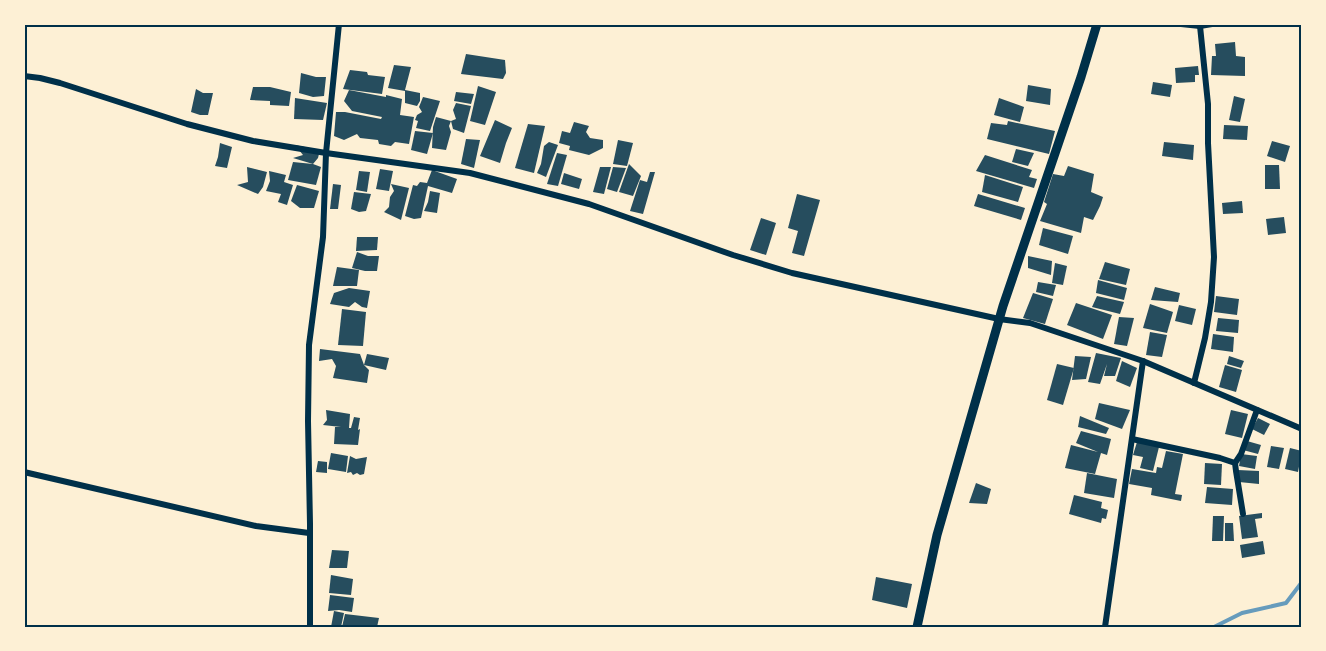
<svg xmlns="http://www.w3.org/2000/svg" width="1326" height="651" viewBox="0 0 1326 651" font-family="'IBM Plex Sans',sans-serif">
	<rect width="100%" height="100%" fill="#fdf0d5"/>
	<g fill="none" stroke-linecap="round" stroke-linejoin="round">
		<path stroke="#669bbc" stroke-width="4" d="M1214 627 1242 613 1286 603 1302 582"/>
	</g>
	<g fill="#264d5e">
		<path d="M1235 42 1236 56 1245 57V76L1211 75 1212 56H1216L1215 44Z"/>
		<path d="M466 54 505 60 506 73 503 79 461 74Z"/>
		<path d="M394 65 411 67 405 90 420 93V101L417 106 405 103V90V91L388 88Z"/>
		<path d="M1198 66 1199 75H1195V82L1176 83 1175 68Z"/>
		<path d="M350 70 367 72 368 75 385 77 382 94 343 89Z"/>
		<path d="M301 73 316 77H326L324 96 313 97 299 93Z"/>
		<path d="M1153 82 1172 85 1170 97 1151 94Z"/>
		<path d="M1028 85 1051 89 1050 105 1026 101Z"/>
		<path d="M478 86 496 92 485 125 470 121Z"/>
		<path d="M253 87H270L291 92 289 106 270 105V101L250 100Z"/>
		<path d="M196 89 203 93H213L208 115H200L191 112Z"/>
		<path d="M349 90 386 97V95L402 99 400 115 414 117 409 144 395 142 391 146 379 144 378 140 360 138 357 134 344 140 334 136 336 112H345L381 119 382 117 352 111 344 101Z"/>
		<path d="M456 92 474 94 471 104 454 101Z"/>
		<path d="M1234 96 1245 99 1240 122 1229 120Z"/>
		<path d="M423 97 440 101 430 131 416 128 418 121 415 120 417 115 422 112 419 107Z"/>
		<path d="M295 98 327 103 323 120 294 119Z"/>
		<path d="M999 98 1024 107 1020 122 994 115Z"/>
		<path d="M456 103 471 106 464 133 453 129 451 121 456 119 453 110Z"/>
		<path d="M436 117 451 121 449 126 451 132 446 150 432 148 433 127Z"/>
		<path d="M495 120 512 128 506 143 500 163 480 156Z"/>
		<path d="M1008 121 1055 131 1049 154 987 139 991 123 1007 125Z"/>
		<path d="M574 122 589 126 586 132 590 138 603 140V148L589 155 569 150 570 146 559 143 562 131 570 133Z"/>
		<path d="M528 124 545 126 534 173 515 168Z"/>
		<path d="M1224 125 1248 126 1247 140 1223 139Z"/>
		<path d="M415 131 433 133 427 154 411 150Z"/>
		<path d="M466 139 480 140 474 168 461 164Z"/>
		<path d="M618 140 633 143 627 166 613 164Z"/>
		<path d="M1272 141 1290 146 1285 162 1267 156Z"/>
		<path d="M549 142 558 145 546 177 537 173 541 164 544 146Z"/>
		<path d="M1164 142 1194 145 1193 160 1162 156Z"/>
		<path d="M220 143 232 147 227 168 215 166 218 157Z"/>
		<path d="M295 145 320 150 318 158 313 164 293 158 303 155Z"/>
		<path d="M1016 149 1034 153 1028 166 1012 162Z"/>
		<path d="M557 153 567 155 558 186 547 184Z"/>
		<path d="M985 155 1032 170 1029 177 1037 179 1034 188 976 171Z"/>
		<path d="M293 162 313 164 321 167 316 185 288 180Z"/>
		<path d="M629 164 641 176 633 196 619 192Z"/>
		<path d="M1265 165H1279L1280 189H1265Z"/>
		<path d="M1068 166 1094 174 1091 192 1103 197 1100 206 1093 220 1084 217 1081 233 1040 221 1047 204 1044 202 1053 174 1064 176Z"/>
		<path d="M247 167 267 172 263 187 258 194 237 185 248 182Z"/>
		<path d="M600 167H611L604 194 593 192Z"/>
		<path d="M613 167 626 168 617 192 607 189Z"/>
		<path d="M380 169 393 171 389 191 376 189Z"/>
		<path d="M432 170 457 179 452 193 428 186 421 218 414 219 405 216 413 185 417 186 420 182 427 183Z"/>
		<path d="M269 171 286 175 284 182 293 185 287 205 278 202 281 194 266 191 270 181Z"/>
		<path d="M359 171 370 172 367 192 356 190Z"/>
		<path d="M650 172H655L643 214 630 211 640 180 647 182Z"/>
		<path d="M564 173 582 179 579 189 561 184Z"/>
		<path d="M985 175 1023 187 1018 202 982 192Z"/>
		<path d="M333 184 341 185 338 209H330Z"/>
		<path d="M391 184 409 188 401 220 384 212 389 207 390 197 394 191Z"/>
		<path d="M297 185 319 191 314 208H300L291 201Z"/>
		<path d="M430 191 440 193 437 213 424 211 428 202Z"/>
		<path d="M354 192 371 194 366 211 359 212 351 209Z"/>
		<path d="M797 194 820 200 804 256 792 253 798 231 788 228Z"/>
		<path d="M978 194 1025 208 1021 220 974 206Z"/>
		<path d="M1242 201 1243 213 1223 214 1222 203Z"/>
		<path d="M1284 217 1286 233 1268 235 1266 219Z"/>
		<path d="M761 218 776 223 766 255 750 250Z"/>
		<path d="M1043 228 1073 236 1068 254 1039 245Z"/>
		<path d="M357 237H378L377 250 356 251Z"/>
		<path d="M357 252 368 256H379L377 271H365L352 268Z"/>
		<path d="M1028 256 1052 261 1051 275 1028 268Z"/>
		<path d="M1105 262 1130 269 1126 285 1099 279Z"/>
		<path d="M1055 263 1067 266 1063 285 1052 283Z"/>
		<path d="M337 267 359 270 357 286H333Z"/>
		<path d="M1098 280 1127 288 1124 300 1096 293Z"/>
		<path d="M1038 282 1056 285 1053 296 1036 292Z"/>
		<path d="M1155 287 1180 293 1178 302 1151 300Z"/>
		<path d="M349 288 370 291 367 308 362 307 355 302 349 307 330 304 334 293Z"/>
		<path d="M1033 293 1053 299 1045 324 1023 318Z"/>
		<path d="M1097 296 1124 302 1120 314 1092 307Z"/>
		<path d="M1216 296 1239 299 1237 315 1214 312Z"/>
		<path d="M1076 303 1112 315 1103 339 1067 325Z"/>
		<path d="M1150 304 1173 312 1167 333 1143 328Z"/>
		<path d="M1179 305 1196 309 1192 325 1175 321Z"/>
		<path d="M342 309 366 312 363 346 338 345Z"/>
		<path d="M1119 317 1134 318 1127 346 1114 344Z"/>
		<path d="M1218 318 1239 320 1238 333 1216 331Z"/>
		<path d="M1150 332 1167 335 1162 357 1146 355Z"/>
		<path d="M1213 334 1234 337 1233 352 1211 349Z"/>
		<path d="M320 349 360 354 364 365 369 370 367 383 333 378 336 366 332 359 319 361Z"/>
		<path d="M1096 353 1121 358 1115 376H1104L1107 364 1100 384 1088 382Z"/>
		<path d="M367 354 389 358 386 370 364 365Z"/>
		<path d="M1075 356 1091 357 1086 379 1072 380Z"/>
		<path d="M1229 356 1244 361 1241 368 1227 364Z"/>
		<path d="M1122 361 1137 368 1130 387 1116 381Z"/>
		<path d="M1057 364 1074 368 1063 405 1047 400Z"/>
		<path d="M1225 365 1242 370 1236 392 1219 387Z"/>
		<path d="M1099 403 1130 410 1122 429 1095 419Z"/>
		<path d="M326 410 350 414 349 428H351L354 417 360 418 358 430 360 429 358 445 334 444 335 427H341L323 425 327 420Z"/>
		<path d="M1231 410 1248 414 1242 438 1225 434Z"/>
		<path d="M1080 416 1109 428 1106 434 1078 427Z"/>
		<path d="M1258 418 1270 424 1264 435 1252 429Z"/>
		<path d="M1081 431 1111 439 1107 455 1101 453 1095 474 1065 468 1071 445 1098 452 1076 443Z"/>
		<path d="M1247 441 1261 445 1258 454 1243 450Z"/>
		<path d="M1137 442 1159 447 1153 471 1140 468 1143 457 1133 455Z"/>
		<path d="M1271 446 1284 448 1279 469 1267 467Z"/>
		<path d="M1290 448 1302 451 1298 472 1285 469Z"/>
		<path d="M1166 451 1183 454 1175 494 1182 495 1181 501 1151 495 1152 488 1129 484 1132 469 1156 473 1157 467 1162 468Z"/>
		<path d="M331 453 348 456 346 472 328 469Z"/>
		<path d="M1241 454 1257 456 1255 469 1239 466Z"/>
		<path d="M350 456 356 459 367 457 364 474 360 475 357 473 353 475 351 472 347 473Z"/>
		<path d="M318 461 327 462V473L316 472Z"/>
		<path d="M1205 463 1222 464 1221 485 1204 484Z"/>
		<path d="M1238 470 1259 471V484L1239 482Z"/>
		<path d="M1087 473 1117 479 1114 498 1084 493Z"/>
		<path d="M976 483 991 489 987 504 969 503Z"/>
		<path d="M1207 487 1233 489 1232 505 1205 503Z"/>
		<path d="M1074 495 1102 502 1101 508 1108 510 1106 519 1102 518 1101 523 1069 514Z"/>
		<path d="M1262 513V518L1255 519 1258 537 1242 539 1239 516Z"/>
		<path d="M1213 516H1224L1223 541H1212Z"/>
		<path d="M1225 523H1233L1234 541H1225Z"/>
		<path d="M1263 541 1265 554 1242 558 1240 545Z"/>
		<path d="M332 550 349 551 347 568H329Z"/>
		<path d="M331 575 353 579 351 595 329 593Z"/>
		<path d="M876 577 912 584 907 608 872 600Z"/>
		<path d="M330 595 354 598 352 612 339 610 328 611Z"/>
		<path d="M334 611 344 613 341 627H331Z"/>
		<path d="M345 614 379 618 377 627H342Z"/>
	</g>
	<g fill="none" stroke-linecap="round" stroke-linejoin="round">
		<g stroke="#003049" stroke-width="6">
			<path d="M1181 24 1200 26 1212 24"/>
			<path d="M24 76 40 78 60 83 187 124 253 141 326 153 470 173 589 204 733 255 792 273 999 319 1030 323 1143 361 1302 429"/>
			<path d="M1194 383 1205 338 1211 302 1214 257 1208 143V104L1200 26"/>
			<path d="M1132 439 1220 458 1235 463 1236 471 1243 514"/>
			<path d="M1235 463 1241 454 1257 410"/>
			<path d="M24 472 256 526 309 533"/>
			<path d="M310 627V524L308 421 309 345 323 237 326 153 339 24"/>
			<path d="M1105 627 1143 361"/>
		</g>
		<path stroke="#003049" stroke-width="9" d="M917 627 937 535 1003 306 1081 77 1097 24"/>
	</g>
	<rect width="1326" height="651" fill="none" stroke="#fdf0d5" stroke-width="51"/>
	<rect x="26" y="26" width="1274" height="600" fill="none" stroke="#003049" stroke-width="2"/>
</svg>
